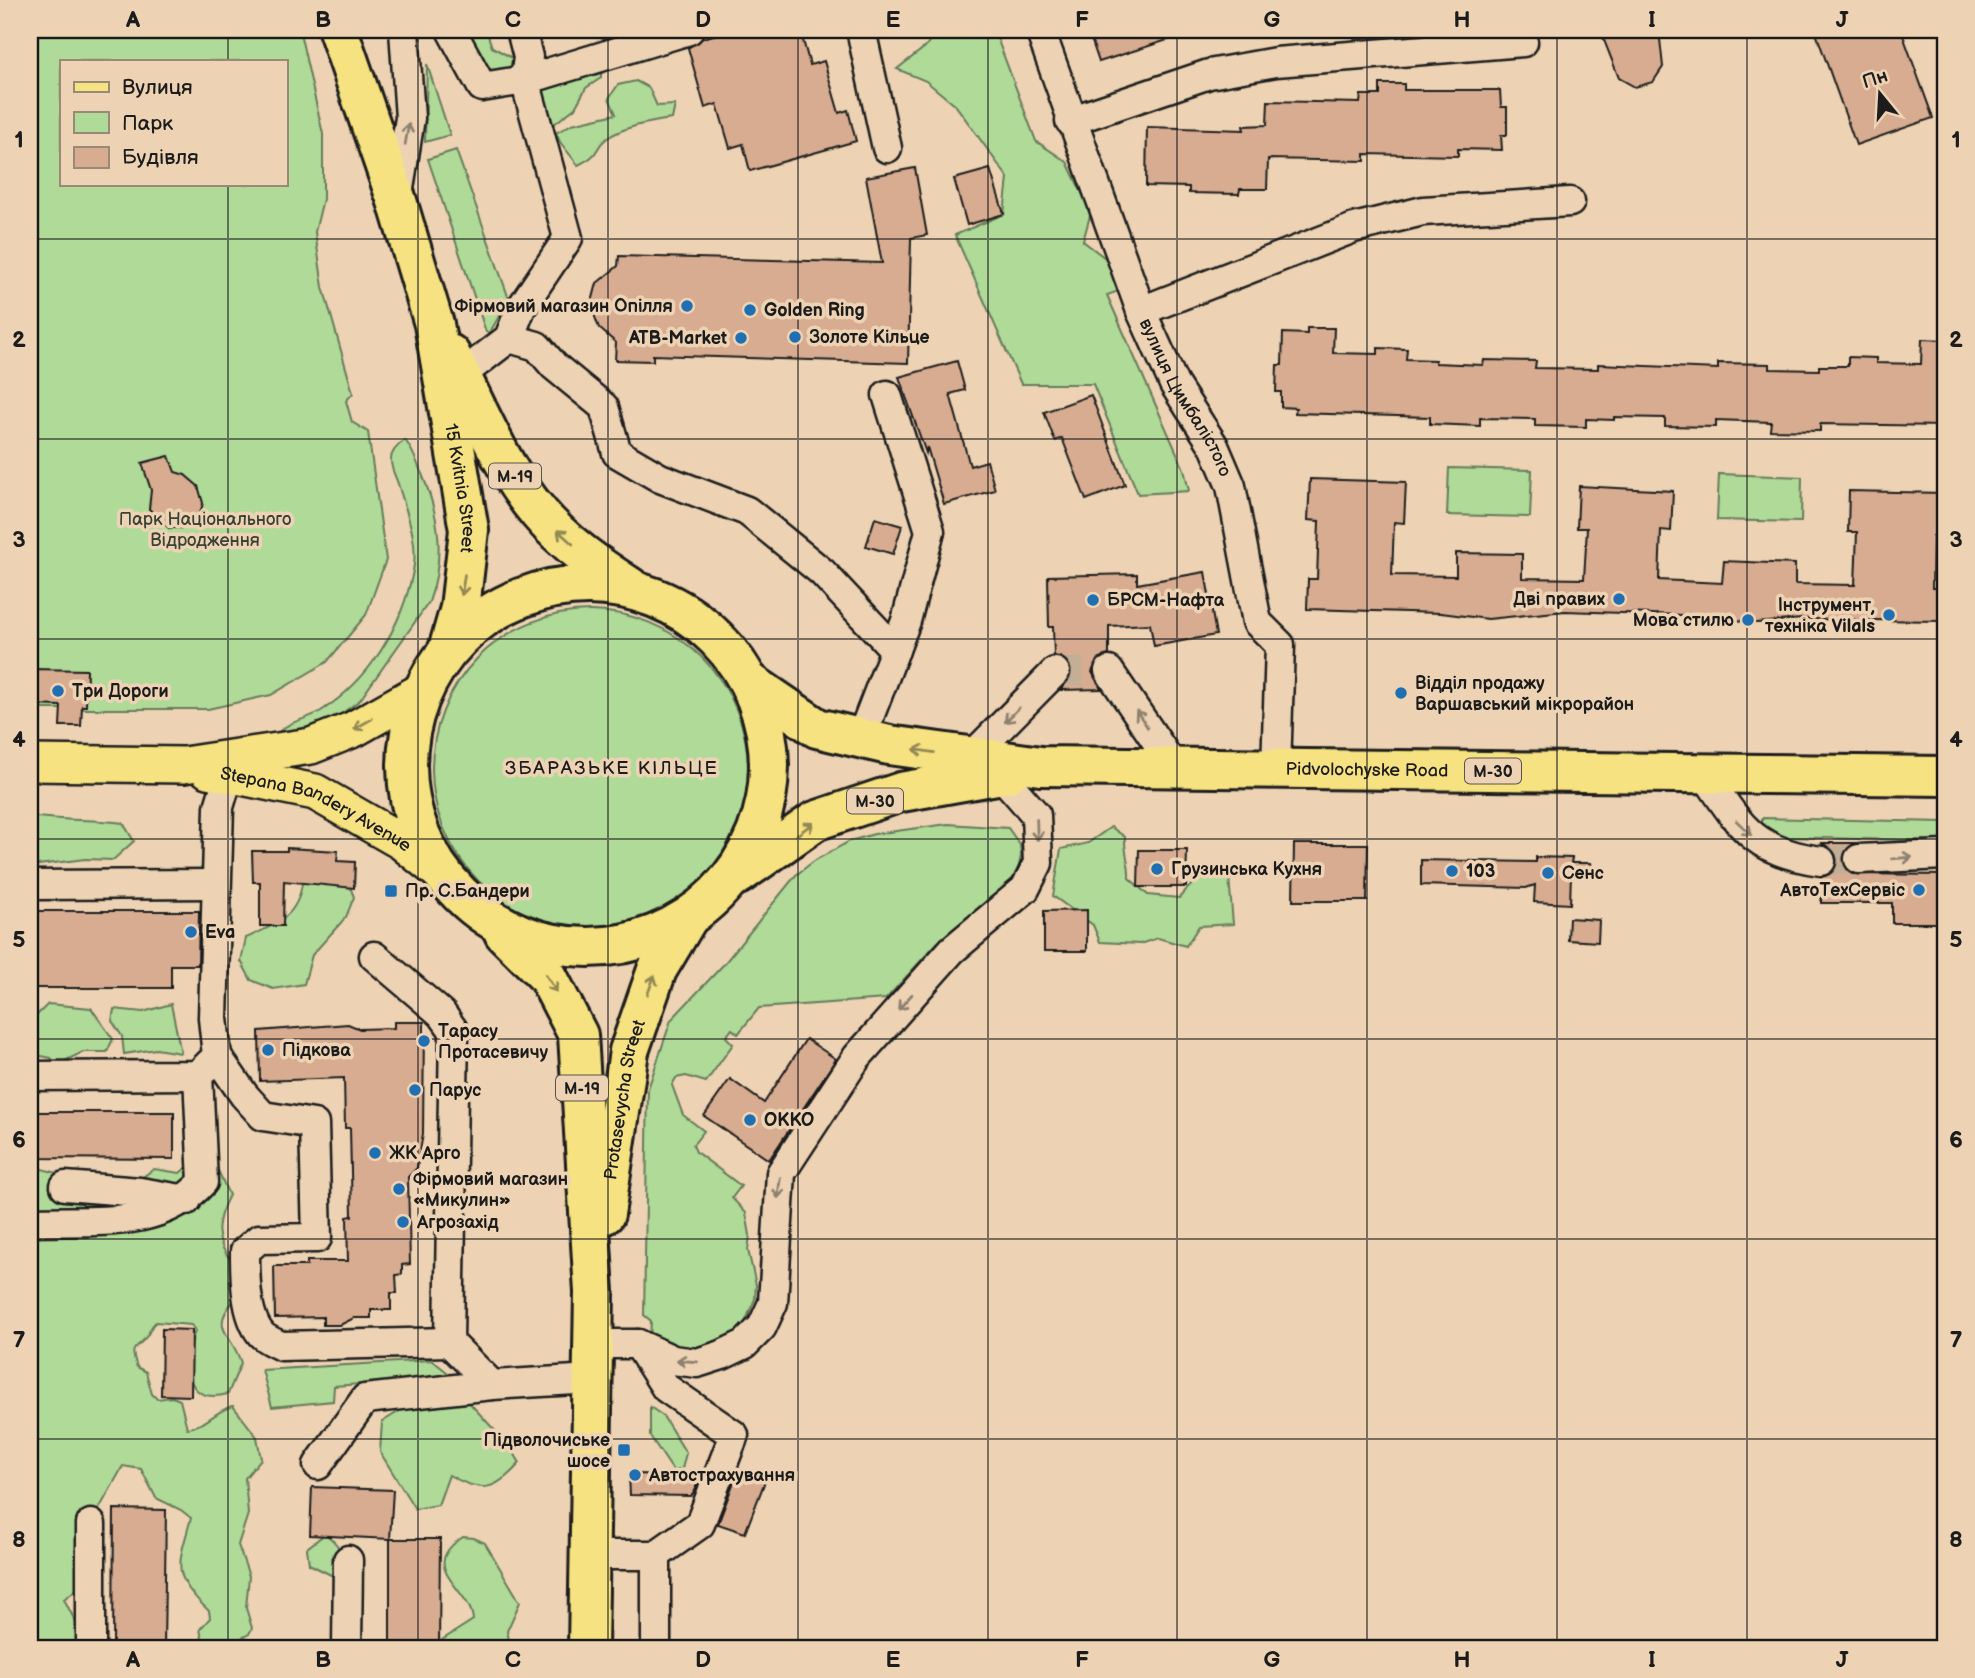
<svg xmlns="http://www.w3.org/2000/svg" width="1975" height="1678" viewBox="0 0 1975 1678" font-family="'Balsamiq Sans',sans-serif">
	<rect width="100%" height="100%" fill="#edd3b4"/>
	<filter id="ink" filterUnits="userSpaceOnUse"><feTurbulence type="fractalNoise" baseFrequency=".0143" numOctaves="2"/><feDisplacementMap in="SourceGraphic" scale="14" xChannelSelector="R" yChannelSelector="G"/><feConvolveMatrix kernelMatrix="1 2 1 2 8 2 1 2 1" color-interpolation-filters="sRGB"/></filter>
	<g filter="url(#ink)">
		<g fill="#afda98" stroke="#667b5a" stroke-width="2" fill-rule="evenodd">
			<path d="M30 30H298L301 37 323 134V199L315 232 323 287 353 393 346 401 352 422 368 432 386 560 366 615 327 662 271 695 208 709H30ZM61 61H285V184H61Z"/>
			<path d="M470 30H486L492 47 518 61 504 80 483 68Z"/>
			<path d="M926 30H994L1036 141 1067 162 1091 212 1083 241 1139 284 1107 295 1184 469 1189 491 1138 494 1093 384H1021L955 235 1004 214 1008 178 956 106 926 81 897 69 925 47 934 35Z"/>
			<path d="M427 64 450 135 425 142Z"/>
			<path d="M601 70V78L586 88 575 108 554 124 545 116 540 90Z"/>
			<path d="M636 81 649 88 657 106 675 105 672 119C651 122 624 126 606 139 593 149 602 154 578 165L560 142 556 133 572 124 616 114 609 98 618 85Z"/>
			<path d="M456 150 509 299 490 332H486L428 159Z"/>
			<path d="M405 440C413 450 417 463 422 474 440 517 445 558 429 602L360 700 325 726 279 736V732C290 720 307 720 321 711 370 680 402 626 413 571 419 543 407 514 399 487 397 479 391 470 391 461 390 452 398 445 405 440Z"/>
			<path d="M1449 468 1532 470 1530 517 1447 515Z"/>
			<path d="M1719 474 1802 477 1801 522 1717 520Z"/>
			<circle cx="590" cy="769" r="158"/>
			<path d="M30 816C61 821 92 819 123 823L134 841 113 860 85 859 30 866Z"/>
			<path d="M1762 818 1945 822V841L1782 837 1762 825Z"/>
			<path d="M948 824 1008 828 1020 845 1021 856 1016 879 937 943 886 999 759 1008 738 1034 732 1029 726 1037 733 1044 706 1082 686 1076 676 1078 672 1085 683 1115 704 1131 693 1145 696 1152 741 1186 732 1198 746 1213 750 1235 748 1250 756 1285 755 1299 744 1325 734 1336 705 1350 674 1348 650 1336 651 1321 644 1315 648 1089 671 1020 724 964 796 875 814 861 850 841 874 834Z"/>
			<path d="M1111 827 1125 837C1124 853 1130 863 1129 878L1148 895 1179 898C1193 881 1206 871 1229 877L1233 924 1199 926 1186 946 1158 938 1140 944 1100 942 1093 925 1053 896 1061 849 1088 843Z"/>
			<path d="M347 879 354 897 346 917 312 955 304 984 273 989 251 980 241 961 246 938C275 925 298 917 302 883Z"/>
			<path d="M48 1004 91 1008 113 1039 107 1052H83L56 1065 51 1058 31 1054 30 1022Z"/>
			<path d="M171 1004 181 1053 156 1049 124 1054 122 1036 112 1021 114 1009 143 1012Z"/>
			<path d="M203 1153 217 1168 229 1195C215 1222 213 1241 234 1264L235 1299C208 1330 232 1332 241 1363L228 1394C180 1406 186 1360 195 1330L191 1325 156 1322C150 1326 151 1331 146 1337 135 1352 129 1344 137 1367L146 1372 152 1394 157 1399 172 1397 180 1400 187 1428C207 1426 214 1411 233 1406L257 1437 261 1459 245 1478 248 1514 238 1545 249 1576 246 1608 252 1628 249 1634 231 1644 230 1648H204L200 1629 210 1618 209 1611C170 1574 178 1566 191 1518L181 1510 156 1498 141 1469 123 1466 98 1511C113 1555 98 1573 64 1599L83 1637 85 1648H30V1174L42 1169 124 1190 154 1169 180 1173Z"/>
			<path d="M432 1360 453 1377 334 1386 333 1401 272 1407 262 1370Z"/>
			<path d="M466 1399 511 1448 520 1463C495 1491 482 1494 449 1475L438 1505 415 1509 380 1452 382 1422 403 1409Z"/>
			<path d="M650 1407 663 1416 686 1453 682 1469 674 1472 650 1436Z"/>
			<path d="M325 1534C337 1542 346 1555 344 1570L333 1576 309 1564 307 1548Z"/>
			<path d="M463 1537 474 1538 485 1543 520 1602 507 1631 511 1648H444L442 1640 473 1620C471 1588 415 1568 463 1537Z"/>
		</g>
		<g fill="#d8ac91" stroke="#1c1c1c" stroke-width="2">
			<path d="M731 30H800L810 65 824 61 839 113 848 110 856 141 750 171 743 144 730 148 717 104 705 108 688 48 703 38Z"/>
			<path d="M1088 30H1185L1186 34 1099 62Z"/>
			<path d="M1600 30H1659L1663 67 1653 82 1635 87 1619 78Z"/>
			<path d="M1815 30H1901L1933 118 1856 145Z"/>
			<path d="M1380 84H1404V90H1500L1501 107H1507V135H1501L1502 150 1458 149V156L1365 154V161L1268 159 1267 189H1240L1239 194 1189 193V187L1146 186 1147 127 1244 130 1243 126 1267 125 1268 101 1360 103 1361 95H1380Z"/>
			<path d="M915 168 927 235 911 238 908 363 653 355V361L615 360 616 343 599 328 591 306 597 283 618 266 619 256 882 263 866 177Z"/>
			<path d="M990 169 1004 214 967 225 954 179Z"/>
			<path d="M1307 328H1334L1333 353 1378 354V348L1407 349 1406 359 1435 360V363L1483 365 1484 360 1536 361 1535 368 1598 369V364L1718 369V363L1770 364V369L1819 370V366H1848V357L1876 358V363L1921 364 1922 339 1945 340V426L1820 424V431L1770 430 1771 422 1716 420V427L1665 426V418L1614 417V420L1586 419V427L1535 426V419L1480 418V426L1430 424V417L1295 413 1296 408 1281 407V392H1276L1277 365H1282L1283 333 1307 334Z"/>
			<path d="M957 361 965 390 950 394 970 466 987 461 995 490 944 504 927 447 926 453 899 377Z"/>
			<path d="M1091 395 1125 485 1086 500 1062 438 1055 441 1044 412Z"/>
			<path d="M169 456 175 472 185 475 198 486 203 503 199 517 185 528H169L149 509 151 490 142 463Z"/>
			<path d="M1310 479 1406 482 1404 523 1394 522 1392 575 1456 576V553L1522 554V578L1584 579 1587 528H1577L1579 486 1673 491 1671 531 1661 530 1659 580 1722 583 1724 561 1795 564V584L1855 585 1857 532H1848L1849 491 1944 493 1943 536H1933L1932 588H1940V621L1802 619 1757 623 1709 616 1565 611 1488 619 1441 613 1307 609 1308 579H1317L1319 521 1308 520Z"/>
			<path d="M875 518 902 526 893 554 866 546Z"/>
			<path d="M1205 572 1216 635 1154 646 1150 624 1109 626V655L1099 658 1092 672 1101 689 1061 690 1071 677V668L1066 660 1054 656 1053 627H1049L1048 576 1137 574V584Z"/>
			<path d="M30 669 87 670 86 706H82L81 726H60L61 706 30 705Z"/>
			<path d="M1856 843 1845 851 1842 859 1845 867 1852 874 1945 875V923H1892V903H1821V877L1833 872 1837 863 1832 849 1821 843Z"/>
			<path d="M1294 844H1368L1367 901H1293Z"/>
			<path d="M287 848 338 851 337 861 355 862 354 888 284 881 283 926H260V882H253L252 851H287Z"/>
			<path d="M1139 850H1187L1186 887H1138Z"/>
			<path d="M1536 857 1572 858 1571 863H1591L1592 867 1571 873 1570 904 1534 902 1535 885 1526 888 1421 885V860L1536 862Z"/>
			<path d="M1087 910V951H1044V911Z"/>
			<path d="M30 911H199L198 965H171V988H30Z"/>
			<path d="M1569 918 1599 920 1598 942 1568 940Z"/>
			<path d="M394 1022H424L423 1134 417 1168 408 1177 410 1264 402 1265V1274L396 1275 397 1293H391V1310H371V1318H354L340 1325H323V1317L275 1318 274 1266H307V1261H348L347 1217 352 1216 350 1128H345L344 1078 260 1081 259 1031 348 1024 360 1029 394 1028Z"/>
			<path d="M806 1039 836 1059 769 1160 704 1116 730 1079 764 1103Z"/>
			<path d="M30 1112H174V1159L30 1158Z"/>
			<path d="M162 1329 192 1330 191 1396 161 1395Z"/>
			<path d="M738 1471 765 1481 745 1533 718 1524Z"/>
			<path d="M629 1474 696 1475V1489L691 1496 630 1495Z"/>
			<path d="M312 1487 393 1490 390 1539 310 1535Z"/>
			<path d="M114 1509 166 1510 164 1648H113Z"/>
			<path d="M390 1539H440L439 1648H390Z"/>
		</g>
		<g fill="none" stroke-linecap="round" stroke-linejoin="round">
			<g stroke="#c3ae96" stroke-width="28" stroke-dasharray="28 14" stroke-linecap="butt">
				<path d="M1055 672 1109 671"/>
				<path d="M1821 861 1859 859"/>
			</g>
			<g stroke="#1c1c1c" stroke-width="33">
				<g id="minor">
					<path d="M451 30 482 87 525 80 568 238 521 308 509 338 461 375"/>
					<path d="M521 30 528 57 525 80 689 30"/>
					<path d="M861 30 887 148"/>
					<path id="s1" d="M1040 30 1141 311 1174 384 1214 446 1231 486 1257 622 1280 645 1276 769"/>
					<path d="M1070 121 1209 74 1276 62 1523 42"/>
					<path d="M398 195 410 118 404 30"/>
					<path d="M1141 311 1354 228 1423 211 1570 202"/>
					<path d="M509 338 537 346 554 366 604 407 617 453 660 478 747 511 822 572 895 650"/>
					<path d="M1109 671 1174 767"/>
					<path d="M861 738 906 621 930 531 887 395"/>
					<path d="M970 758 1055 672"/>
					<path d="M1704 773C1740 826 1753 852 1821 861"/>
					<path d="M229 774 219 807 213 1018 217 1056 244 1095 263 1116 314 1124 317 1238 259 1239 245 1251C245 1274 245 1315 261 1334 265 1339 275 1343 281 1346L449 1342"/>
					<path d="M1859 859 1945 855"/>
					<path d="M30 885 216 884"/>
					<path d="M374 956 442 1014 454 1031 449 1342 492 1385"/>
					<path d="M30 1076 198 1075 210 1063"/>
					<path d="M65 1186 140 1192 187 1200"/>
					<path d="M30 1222C91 1219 159 1231 203 1182L198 1075"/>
					<path d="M593 1344H638L673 1360 697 1363 722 1355 745 1344 762 1327 773 1303 781 1173 857 1057 952 950 1025 889 1038 863 1036 815 1001 775"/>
					<path d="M318 1465 365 1399 492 1385 592 1379"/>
					<path d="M91 1524V1648"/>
					<path d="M590 1555H656L700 1524 734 1435 666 1388 638 1344"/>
					<path d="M656 1555V1648"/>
					<path d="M347 1648 348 1560"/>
				</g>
			</g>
			<g stroke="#1c1c1c" stroke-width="40">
				<g id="major">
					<path d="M30 763 184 765 311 746 354 729 423 690"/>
					<path id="s2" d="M208 770 315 792 402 842 439 872"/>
				</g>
			</g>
			<g stroke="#1c1c1c" stroke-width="44">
				<g id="highway">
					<path id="s3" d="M338 30 397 201 434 324 469 530 460 608 448 650"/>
					<path d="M450 354C476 404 502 470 539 513 564 543 598 566 630 587"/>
					<circle cx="588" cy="766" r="181"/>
					<path id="s4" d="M748 681 817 728 889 745 1041 766 1945 776"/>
					<path d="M738 875 815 821 901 792 1008 773"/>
					<path d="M504 933 548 977 578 1035 594 1292 588 1648"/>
					<path id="s5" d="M605 1214 629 1051 657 970 688 918"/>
				</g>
			</g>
			<use href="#minor" stroke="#edd3b4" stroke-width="28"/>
			<use href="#major" stroke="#f6e281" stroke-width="35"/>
			<use href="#highway" stroke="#f6e281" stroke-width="38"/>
		</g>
		<defs><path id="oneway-shaft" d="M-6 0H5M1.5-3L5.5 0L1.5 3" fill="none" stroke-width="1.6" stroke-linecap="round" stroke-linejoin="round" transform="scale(1.75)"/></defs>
		<g stroke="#8f8170">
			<use href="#oneway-shaft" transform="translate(407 134) rotate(-80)"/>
			<use href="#oneway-shaft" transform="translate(1012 715) rotate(134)"/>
			<use href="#oneway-shaft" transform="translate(1142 719) rotate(-124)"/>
			<use href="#oneway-shaft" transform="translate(1744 828) rotate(43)"/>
			<use href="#oneway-shaft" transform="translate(1037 830) rotate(88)"/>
			<use href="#oneway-shaft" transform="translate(1902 858) rotate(-5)"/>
			<use href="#oneway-shaft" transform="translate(905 1002) rotate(132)"/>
			<use href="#oneway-shaft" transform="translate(779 1188) rotate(97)"/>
			<use href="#oneway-shaft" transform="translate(687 1361) rotate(-175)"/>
		</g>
		<g stroke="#948954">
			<use href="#oneway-shaft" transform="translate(565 537) rotate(-138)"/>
			<use href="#oneway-shaft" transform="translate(463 585) rotate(98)"/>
			<use href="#oneway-shaft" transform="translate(363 724) rotate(150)"/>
			<use href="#oneway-shaft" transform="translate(924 751) rotate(-171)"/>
			<use href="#oneway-shaft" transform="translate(805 829) rotate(-37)"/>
			<use href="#oneway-shaft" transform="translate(551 983) rotate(57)"/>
			<use href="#oneway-shaft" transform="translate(651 985) rotate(-70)"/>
		</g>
	</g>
	<path fill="none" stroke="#1c1c1c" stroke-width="2" stroke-opacity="0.55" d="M228 30V61M418 30V1648M608 30V1648M798 30V1648M988 30V1648M1177 30V1648M1367 30V1648M1557 30V1648M1747 30V1648M228 184V1648M30 239H1945M30 439H1945M30 639H1945M30 839H1945M30 1039H1945M30 1239H1945M30 1439H1945"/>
	<g fill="#1f6fb2" stroke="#edd3b4" stroke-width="2.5">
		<circle cx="687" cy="306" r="7"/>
		<circle cx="750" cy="310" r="7"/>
		<circle cx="795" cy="337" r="7"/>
		<circle cx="741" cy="338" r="7"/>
		<circle cx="1619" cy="599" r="7"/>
		<circle cx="1093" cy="600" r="7"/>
		<circle cx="1889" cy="615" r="7"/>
		<circle cx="1748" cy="620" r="7"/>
		<circle cx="58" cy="691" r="7"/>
		<circle cx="1401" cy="693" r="7"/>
		<circle cx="1157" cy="869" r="7"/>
		<circle cx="1452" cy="871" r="7"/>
		<circle cx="1548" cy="873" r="7"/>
		<circle cx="1919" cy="890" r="7"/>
		<rect x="384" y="884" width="14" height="14" rx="3.5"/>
		<circle cx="191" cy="932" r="7"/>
		<circle cx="424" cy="1041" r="7"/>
		<circle cx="268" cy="1050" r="7"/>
		<circle cx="415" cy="1090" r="7"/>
		<circle cx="750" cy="1120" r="7"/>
		<circle cx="375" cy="1153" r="7"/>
		<circle cx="399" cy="1189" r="7"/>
		<circle cx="403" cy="1222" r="7"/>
		<rect x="617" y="1443" width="14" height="14" rx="3.5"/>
		<circle cx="635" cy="1475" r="7"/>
	</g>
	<g text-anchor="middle" stroke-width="7" stroke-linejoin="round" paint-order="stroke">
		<g fill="#edd3b4" stroke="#5b534a" stroke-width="2">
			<rect x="489" y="463.5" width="52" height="25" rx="5"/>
			<rect x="1465" y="758.5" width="56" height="25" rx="5"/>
			<rect x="847" y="788.5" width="56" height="25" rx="5"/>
			<rect x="556" y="1075.5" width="52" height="25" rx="5"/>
		</g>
		<g font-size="16" font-weight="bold" fill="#1c1c1c">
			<text x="515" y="482">М-19</text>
			<text x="1493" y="777">М-30</text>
			<text x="875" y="807">М-30</text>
			<text x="582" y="1094">М-19</text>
		</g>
		<g font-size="18" font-weight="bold" fill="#1c1c1c" stroke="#edd3b4" text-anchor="start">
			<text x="673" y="312" text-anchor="end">Фірмовий магазин Опілля</text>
			<text x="764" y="316">Golden Ring</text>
			<text x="809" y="343">Золоте Кільце</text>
			<text x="727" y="344" text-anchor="end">ATB-Market</text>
			<text x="1605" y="605" text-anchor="end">Дві правих</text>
			<text x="1107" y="606">БРСМ-Нафта</text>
			<text x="1875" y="611" text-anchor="end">Інструмент,<tspan x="1875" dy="21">техніка Vilals</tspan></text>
			<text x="1734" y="626" text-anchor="end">Мова стилю</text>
			<text x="1415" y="689">Відділ продажу<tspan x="1415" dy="21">Варшавський мікрорайон</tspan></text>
			<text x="72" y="697">Три Дороги</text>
			<text x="1171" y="875">Грузинська Кухня</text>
			<text x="1466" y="877">103</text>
			<text x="1562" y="879">Сенс</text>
			<text x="1905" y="896" text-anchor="end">АвтоТехСервіс</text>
			<text x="405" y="897">Пр. С.Бандери</text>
			<text x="205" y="938">Eva</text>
			<text x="438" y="1037">Тарасу<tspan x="438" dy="21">Протасевичу</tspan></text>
			<text x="282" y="1056">Підкова</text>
			<text x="429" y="1096">Парус</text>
			<text x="764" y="1126">OKKO</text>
			<text x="389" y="1159">ЖК Арго</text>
			<text x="413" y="1185">Фірмовий магазин<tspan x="413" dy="21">«Микулин»</tspan></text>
			<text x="417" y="1228">Агрозахід</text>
			<text x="610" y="1446" text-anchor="end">Підволочиське<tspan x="610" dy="21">шосе</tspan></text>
			<text x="649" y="1481">Автострахування</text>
		</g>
		<g font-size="18" fill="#1c1c1c" stroke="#edd3b4">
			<text dy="6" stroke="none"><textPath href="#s1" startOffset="396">вулиця Цимбалістого</textPath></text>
			<text dy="6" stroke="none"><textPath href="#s3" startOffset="476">15 Kvitnia Street</textPath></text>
			<text dy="6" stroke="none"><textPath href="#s4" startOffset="637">Pidvolochyske Road</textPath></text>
			<text dy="6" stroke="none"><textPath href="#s2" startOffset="116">Stepana Bandery Avenue</textPath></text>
			<text dy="6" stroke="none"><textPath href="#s5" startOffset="116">Protasevycha Street</textPath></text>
		</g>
		<g font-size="18" fill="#394235" stroke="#edd3b4">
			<text x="205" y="525">Парк Національного<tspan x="205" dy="21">Відродження</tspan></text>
		</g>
		<g font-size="19" letter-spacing="2" fill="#1c1c1c" stroke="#edd3b4">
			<text x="612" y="774">ЗБАРАЗЬКЕ КІЛЬЦЕ</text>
		</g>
	</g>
	<rect width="1975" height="1678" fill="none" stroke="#edd3b4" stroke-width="77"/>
	<rect x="60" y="60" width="228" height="126" fill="#edd3b4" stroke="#998a77" stroke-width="2"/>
	<rect x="74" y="82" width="35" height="10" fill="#f6e281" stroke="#998a77" stroke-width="2"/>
	<text x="122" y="94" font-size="21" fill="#1c1c1c">Вулиця</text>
	<rect x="74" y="112" width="35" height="21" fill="#afda98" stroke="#998a77" stroke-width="2"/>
	<text x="122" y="130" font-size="21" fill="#1c1c1c">Парк</text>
	<rect x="74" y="147" width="35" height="21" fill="#d8ac91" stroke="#998a77" stroke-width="2"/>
	<text x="122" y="164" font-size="21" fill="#1c1c1c">Будівля</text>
	<g transform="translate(1880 94) rotate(342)" stroke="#edd3b4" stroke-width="5" paint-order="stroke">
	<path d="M0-5L12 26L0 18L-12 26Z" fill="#1c1c1c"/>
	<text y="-10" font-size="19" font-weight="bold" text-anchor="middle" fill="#1c1c1c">Пн</text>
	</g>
	<rect x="38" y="38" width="1899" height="1602" fill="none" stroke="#1c1c1c" stroke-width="2.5"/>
	<g font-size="23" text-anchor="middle" font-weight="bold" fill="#1c1c1c">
		<text x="133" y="27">A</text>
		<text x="323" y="27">B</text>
		<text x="513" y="27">C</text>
		<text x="703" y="27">D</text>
		<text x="893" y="27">E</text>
		<text x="1082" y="27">F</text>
		<text x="1272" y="27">G</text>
		<text x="1462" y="27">H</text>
		<text x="1652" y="27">I</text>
		<text x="1842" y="27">J</text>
		<text x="19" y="147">1</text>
		<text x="1956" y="147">1</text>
		<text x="19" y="347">2</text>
		<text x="1956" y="347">2</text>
		<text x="19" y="547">3</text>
		<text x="1956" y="547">3</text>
		<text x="19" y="747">4</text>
		<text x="1956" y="747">4</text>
		<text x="19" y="947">5</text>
		<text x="1956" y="947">5</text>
		<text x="19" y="1147">6</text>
		<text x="1956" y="1147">6</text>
		<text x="19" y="1347">7</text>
		<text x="1956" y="1347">7</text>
		<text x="19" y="1547">8</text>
		<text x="1956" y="1547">8</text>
		<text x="133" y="1667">A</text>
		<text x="323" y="1667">B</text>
		<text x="513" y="1667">C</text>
		<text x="703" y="1667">D</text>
		<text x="893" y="1667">E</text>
		<text x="1082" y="1667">F</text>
		<text x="1272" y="1667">G</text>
		<text x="1462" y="1667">H</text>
		<text x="1652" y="1667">I</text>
		<text x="1842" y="1667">J</text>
	</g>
</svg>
